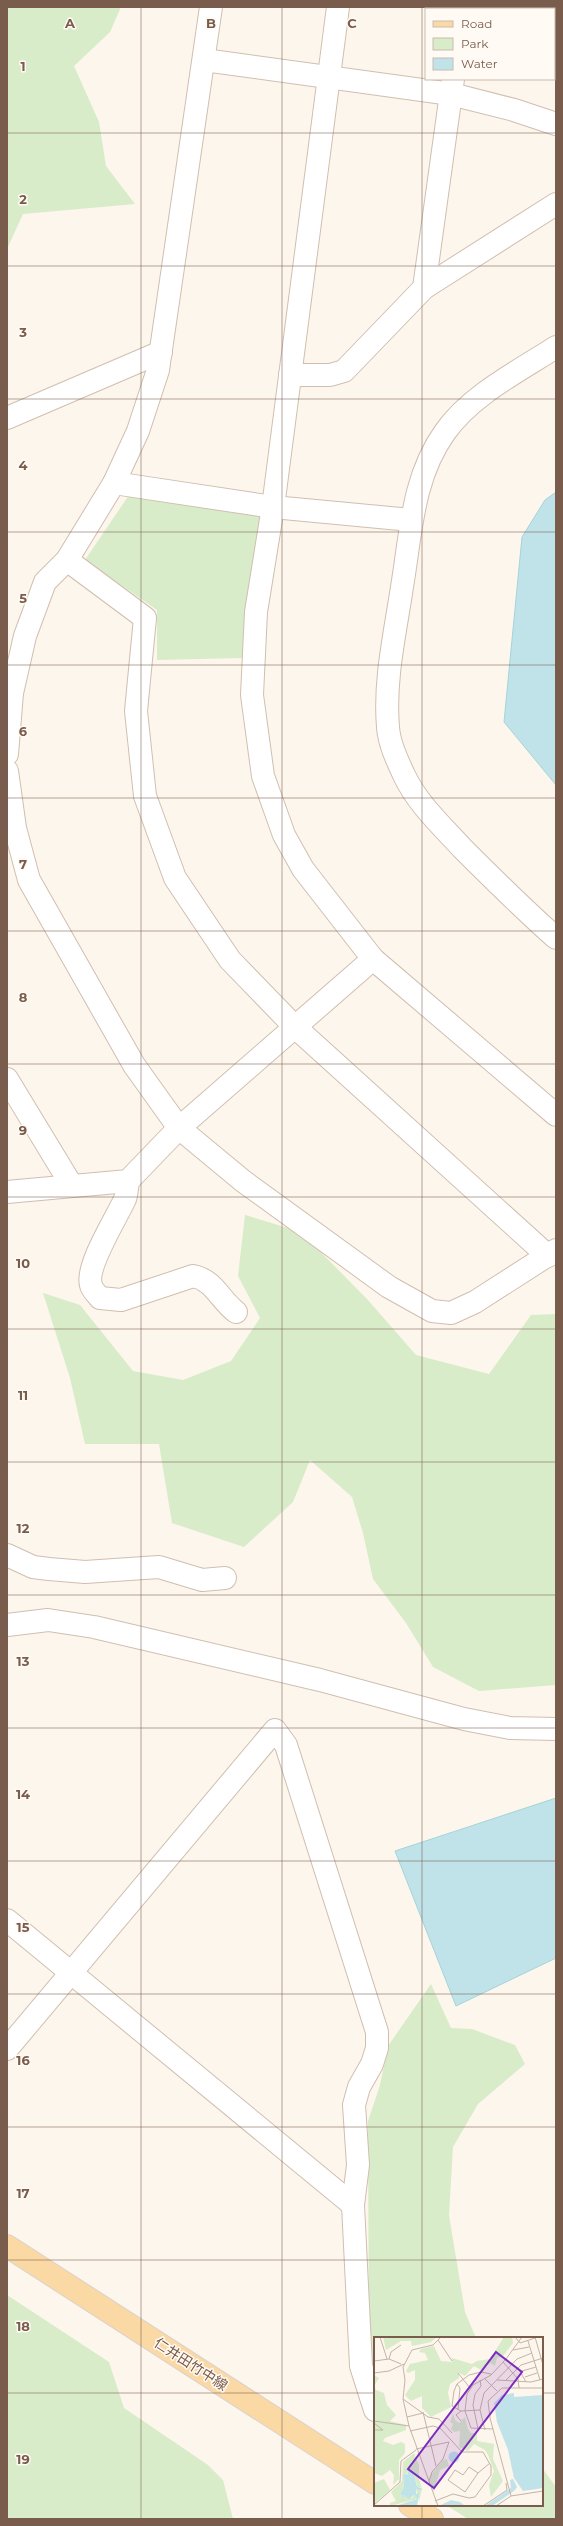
<svg xmlns="http://www.w3.org/2000/svg" width="563" height="2526" viewBox="0 0 563 2526" font-family="Montserrat,'Noto Sans JP',sans-serif">
	<rect width="100%" height="100%" fill="#fdf6ec"/>
	<g fill="#d8ecc9">
		<path d="M7 7H121L110 32 74 66 99 122 106 166 135 204 23 214 7 249Z"/>
		<path d="M129 495 263 513 242 658 157 660V610L85 560Z"/>
		<path d="M245 1215 301 1232 367 1299 416 1355 489 1374 531 1315 556 1314V1685L479 1691 433 1667 406 1623 373 1579 363 1533 352 1497 310 1460 293 1502 244 1547 172 1523 159 1444H85L70 1378 43 1293 80 1305 133 1371 183 1380 231 1361 260 1318 238 1276Z"/>
		<path d="M431 1984 451 2028 472 2029 515 2045 525 2064 478 2104 453 2147 449 2215 465 2312 476 2338H375V2379L369 2356 368 2121 380 2085 388 2046Z"/>
		<path d="M7 2295 109 2362 124 2408 208 2465 223 2480 233 2519H7Z"/>
		<path d="M542 2468 556 2487V2519H468L446 2505H542Z"/>
	</g>
	<g fill="#bfe3e8" stroke="#a5d3da">
		<path d="M556 492V785L504 722 522 537 545 500Z"/>
		<path d="M556 1798V1958L456 2006 395 1851Z"/>
	</g>
	<g fill="none" stroke-linecap="round" stroke-linejoin="round">
		<g stroke="#d1beb0" stroke-width="24">
			<g id="minor">
				<path d="M338 7 273 507 256 612 252 695 263 776 284 835 303 869 373 959 556 1115"/>
				<path d="M461 9V7"/>
				<path d="M204 60 451 94 514 110 556 124"/>
				<path d="M424 288 453 79"/>
				<path d="M556 347C519 371 471 395 445 432 412 478 411 534 402 587 395 634 384 680 388 727 389 743 397 760 404 775 417 803 441 825 462 848 493 879 523 909 556 938"/>
				<path d="M290 375H330L344 371 424 288 556 204"/>
				<path d="M7 418 161 352"/>
				<path d="M114 483 273 507 411 520"/>
				<path d="M67 560 145 618 136 711 145 796 175 878 230 960 295 1027 548 1256"/>
				<path d="M7 754 12 693 25 636 45 582 67 560 114 483 138 431 158 370 211 7"/>
				<path d="M7 771 15 828 29 880 134 1065 179 1128 243 1181 389 1287 432 1311 451 1313 475 1302 556 1250"/>
				<path d="M7 1079 72 1186"/>
				<path d="M128 1181C127 1186 127 1194 125 1199 117 1217 85 1267 91 1285 92 1290 97 1294 100 1298L121 1300 193 1276C214 1280 220 1300 236 1312"/>
				<path d="M7 1192 128 1181 179 1128 373 959"/>
				<path d="M7 1555 33 1567 49 1569 85 1572 159 1567 202 1580 225 1578"/>
				<path d="M7 1625 48 1620 94 1627 320 1680 464 1719 510 1728 556 1729"/>
				<path d="M7 1920 353 2205"/>
				<path d="M7 2049 275 1730 286 1745 377 2032V2048L372 2064 359 2087 354 2105 358 2165 353 2205 361 2366 375 2410"/>
			</g>
		</g>
		<g stroke="#dad1cd" stroke-width="24">
			<g id="major">
				<path d="M7 2246 375 2483"/>
				<path d="M410 2505 432 2519"/>
			</g>
		</g>
		<use href="#minor" stroke="#fff" stroke-width="22"/>
		<use href="#major" stroke="#fbd9a5" stroke-width="22"/>
	</g>
	<path fill="none" stroke="#7a5c4d" stroke-width="1" stroke-opacity="0.55" d="M141 7V2519M282 7V2519M422 7V2338M7 133H556M7 266H556M7 399H556M7 532H556M7 665H556M7 798H556M7 931H556M7 1064H556M7 1197H556M7 1329H556M7 1462H556M7 1595H556M7 1728H556M7 1861H556M7 1994H556M7 2127H556M7 2260H556M7 2393H375M542 2393H556M422 2505V2519"/>
	<g text-anchor="middle" stroke-width="3" stroke-linejoin="round" paint-order="stroke">
		<g font-size="14" fill="#7a5c4d" stroke="#fffaf3">
			<text transform="translate(191 2364) rotate(33)" y="5">仁井田竹中線</text>
		</g>
	</g>
	<g transform="translate(374 2337)">
		<rect width="169" height="169" fill="#fdf6ec"/>
		<path d="M9 0H63L57 5 38 9 37 4H27L12 13ZM130 0H138L139 6 129 19 123 21 121 29 116 26 107 33 100 29 91 39 85 36V41L76 47 74 56 77 70 57 80 48 71V59L37 64 31 58 41 43V33L34 36 32 34 36 27 54 23 51 16 45 15 47 12 60 9 67 24 78 25V21L98 27 103 24 116 22ZM0 38 5 41 0 49 2 53 10 56 13 68 22 78 16 84 32 88V93L11 101 9 104 19 108 27 105 31 107V116L25 123V142L19 148 20 138 16 133 8 139 0 136ZM79 76 81 83 85 86 91 80 94 92 97 96H103V104L120 107 119 122 129 144 117 160 115 148 120 134 114 118 111 113 100 107 94 114 85 110 86 94 80 95 77 92 79 87 76 85ZM40 116 45 128V141L48 152 45 164 42 152 46 154 47 150H44L40 139 33 132 34 136 29 139 30 151 26 156 30 162V158L38 160 35 161H38L40 158 43 162 16 169V166L22 164 17 155 28 144 29 125ZM73 122 75 129 66 133 60 155 55 145 56 139 69 123ZM10 142 16 153 0 167V146Z" fill="#d8ecc9"/>
		<path d="M140 56V60L169 58V151L149 154 140 141 134 113 123 85 120 66 128 58ZM74.5 120a5.5 5.5 0 1 1 11 0a5.5 5.5 0 1 1-11 0ZM34 132 40 138 43 149 48 152 46 154 42 152V157L45 156 43 169H22L43 162 40 158 35 162 30 158V163L24 165 30 162 26 156 30 151 29 138 34 137V134H31ZM139 142 143 150 140 154 118 169H111L137 151 136 143ZM77 163 86 165 91 169H65Z" fill="#bfe3e8"/>
		<path fill="none" stroke="#c5b3a7" stroke-width="1" d="M6 0 13 22M141 0 146 6 164 0M161 0 169 28M64 3 78 24M154 4 166 43M139 13 155 10M15 22 17 15 27 8M0 24 15 22 27 27M129 25 144 42 145 51M144 31 152 45M148 34 162 30M0 36 15 34 30 27M84 36 96 51M151 40 163 36M111 42 123 54M123 43 157 45 169 42M132 43 147 28 169 21M83 47 86 51 84 73M29 62 54 80 65 82 78 96M106 73 87 74 78 69 80 54 83 47 95 38 107 35 117 37M87 74 82 78 87 84M49 75 62 129M33 80 49 76M0 84 35 89M0 86 9 93H0M104 92 99 68 101 57 107 49 106 43M119 92 97 91 91 74 93 57 99 48 117 38 132 22 148 0M111 93 106 73 110 56 143 22 158 16M36 94 59 89 66 91 88 115H109L117 129V138L101 160 95 161 79 157 61 164M42 112 75 105 69 122 58 135 55 144M95 130 104 136 91 155 74 143 81 133 89 138ZM104 136 116 126M137 159 116 81 114 64 128 51H169M0 168 26 145 27 124 42 113M64 169 35 89 29 62 31 43 29 30 38 13 59 8 67 0M109 169 133 153 132 146M122 169 137 159 169 154"/>
		<path fill="#7b2cbf" fill-opacity="0.15" stroke="#7b2cbf" stroke-width="2" d="M122 15 148 35 60 151 34 132Z"/>
		<rect width="169" height="169" fill="none" stroke="#7a5c4d" stroke-width="2"/>
	</g>
	<g font-size="13" text-anchor="middle" font-weight="bold" fill="#7a5c4d" stroke="#fffaf3" stroke-width="3" stroke-linejoin="round" paint-order="stroke">
		<text x="70" y="28">A</text>
		<text x="211" y="28">B</text>
		<text x="352" y="28">C</text>
		<text x="23" y="71">1</text>
		<text x="23" y="204">2</text>
		<text x="23" y="337">3</text>
		<text x="23" y="470">4</text>
		<text x="23" y="603">5</text>
		<text x="23" y="736">6</text>
		<text x="23" y="869">7</text>
		<text x="23" y="1002">8</text>
		<text x="23" y="1135">9</text>
		<text x="23" y="1268">10</text>
		<text x="23" y="1400">11</text>
		<text x="23" y="1533">12</text>
		<text x="23" y="1666">13</text>
		<text x="23" y="1799">14</text>
		<text x="23" y="1932">15</text>
		<text x="23" y="2065">16</text>
		<text x="23" y="2198">17</text>
		<text x="23" y="2331">18</text>
		<text x="23" y="2464">19</text>
	</g>
	<rect width="563" height="2526" fill="none" stroke="#7a5c4d" stroke-width="16"/>
	<rect x="425" y="8" width="130" height="72" fill="#fffaf3" stroke="#cabbb1"/>
	<rect x="433" y="21" width="20" height="6" fill="#fbd9a5" stroke="#cabbb1"/>
	<text x="461" y="28" font-size="12" fill="#7a5c4d">Road</text>
	<rect x="433" y="38" width="20" height="12" fill="#d8ecc9" stroke="#cabbb1"/>
	<text x="461" y="48" font-size="12" fill="#7a5c4d">Park</text>
	<rect x="433" y="58" width="20" height="12" fill="#bfe3e8" stroke="#cabbb1"/>
	<text x="461" y="68" font-size="12" fill="#7a5c4d">Water</text>
</svg>
